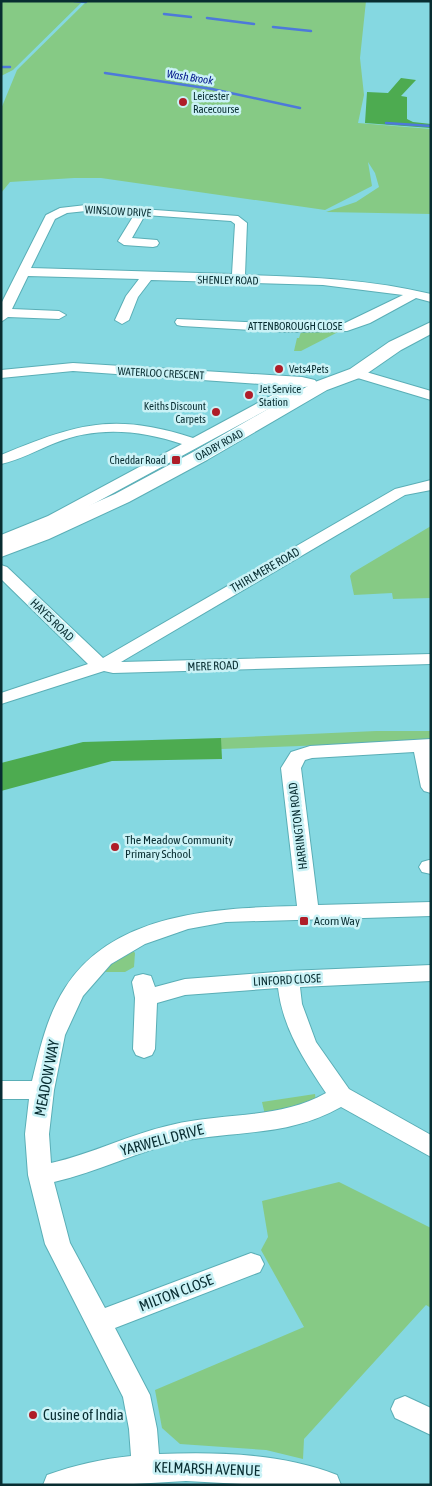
<svg xmlns="http://www.w3.org/2000/svg" width="432" height="1486" viewBox="0 0 432 1486" font-family="'Asap Condensed',sans-serif">
	<rect width="100%" height="100%" fill="#85d8e1"/>
	<g fill="#86ca85">
		<path d="M1 1H83L13 70 1 76Z"/>
		<path d="M87 1H366L360 58 364 95 358 123 431 129V214L326 212 356 202 379 187 375 173 368 162 372 186 325 210 101 178H74L10 182 1 193V109L17 70Z"/>
		<path d="M305 331H340L301 351H294L297 338H299L301 332Z"/>
		<path d="M431 526V598L393 599 392 593 354 595 350 576 352 573Z"/>
		<path d="M376 731H431V741L221 749V738Z"/>
		<path d="M132 949 135 953 134 967 125 972H104L110 964Z"/>
		<path d="M315 1094 316 1104 265 1115 262 1102Z"/>
		<path d="M339 1182 431 1228V1308L426 1305 304 1439 303 1459 266 1450 180 1444 162 1428 155 1390 304 1327 261 1250 268 1237 262 1201Z"/>
	</g>
	<g fill="#4dab50">
		<path d="M401 78 416 80 401 96 407 97V119L413 122 431 124V128L365 123 367 92 388 93Z"/>
		<path d="M221 738 222 759 112 761 1 791V763L83 742Z"/>
	</g>
	<g fill="none" stroke-linecap="round" stroke-linejoin="round">
		<g stroke="#4d79da" stroke-width="2.5">
			<path d="M74 1 86 2"/>
			<path d="M164 14 191 17"/>
			<path d="M207 18 254 24"/>
			<path d="M273 27 311 31"/>
			<path d="M1 67H10"/>
			<path d="M105 73 212 89 300 108"/>
			<path d="M386 123 431 126"/>
		</g>
		<g stroke="#5aaeb6" stroke-width="2">
			<g id="minor">
				<path d="M86 205 238 216 247 223 245 275C308 277 369 279 431 294V302L416 298 370 323 347 331 287 332 182 326 177 325 175 322 177 319 287 324 345 323 403 295 323 285 151 280 138 297 129 320 122 324 115 320 126 296 139 279 28 276 12 309 59 311 66 315 59 319 8 317 1 322V304L46 215 60 208ZM86 211 134 215 118 241 124 245 153 247 157 246 159 243 157 240 132 238 145 215 231 221 235 224 232 274 31 268 55 219 67 213Z"/>
				<path d="M73 363 302 377 315 380 317 383 315 386 304 387 296 394 60 522 1 546V535L48 516 182 444C139 430 97 426 55 443 37 450 20 460 1 464V455C76 424 113 412 193 438L289 386 73 371 1 378V370Z"/>
				<path d="M356 369 431 391V400L351 376 349 373Z"/>
				<path d="M431 480V490L405 495 121 662 431 654V664L113 673 104 671 1 704V693L88 664 1 579V565L7 567 103 658 395 489Z"/>
				<path d="M431 739V793L424 791 421 787 414 752 312 758 305 760 301 768 318 905 431 902V916L226 922 188 929 145 944 111 964 83 996 65 1035 54 1090 49 1134 51 1163C92 1154 130 1134 171 1125 224 1112 278 1120 326 1093 304 1060 283 1029 278 988L185 995 157 1003 155 1049 152 1055 144 1058 136 1055 133 1049 135 998 132 982 135 976 143 974 151 976 155 987 185 979 288 971 431 965V981L300 987 302 1004 316 1042 349 1089 431 1135V1157L341 1107C288 1137 238 1130 182 1141 138 1151 98 1172 54 1182L70 1243 105 1308 251 1253 260 1256 264 1264 260 1272 115 1328 150 1395 157 1429 159 1454C218 1452 282 1453 337 1475L341 1485H261L186 1481 116 1485H43L47 1475C74 1465 102 1459 131 1456L129 1429 123 1397 45 1244 28 1175 25 1134 29 1099H1V1081H32C40 1048 47 1016 65 988 113 912 217 908 297 906L281 768 291 752 310 746Z"/>
				<path d="M429 860H431V874L422 872 419 867 422 862Z"/>
				<path d="M405 1396 431 1408V1435L395 1418 391 1409 395 1400Z"/>
			</g>
		</g>
		<g stroke="#5aaeb6" stroke-width="2">
			<path id="major" d="M431 322V334L401 350 362 377 327 390 207 460 129 502 49 539 1 557V544L115 494 193 452 315 382 350 369 389 342Z"/>
		</g>
		<use href="#minor" fill="#fff" fill-rule="evenodd"/>
		<use href="#major" fill="#fff" fill-rule="evenodd"/>
	</g>
	<g fill="#af1d28" stroke="#caf2f6" stroke-width="2">
		<circle cx="183" cy="102" r="5"/>
		<circle cx="279" cy="369" r="5"/>
		<circle cx="249" cy="395" r="5"/>
		<circle cx="216" cy="412" r="5"/>
		<rect x="171" y="455" width="10" height="10" rx="2.5"/>
		<circle cx="115" cy="847" r="5"/>
		<rect x="299" y="916" width="10" height="10" rx="2.5"/>
		<circle cx="33" cy="1415" r="5"/>
	</g>
	<g text-anchor="middle" stroke-width="5" stroke-linejoin="round" paint-order="stroke">
		<g font-size="11" font-style="italic" fill="#00148a" stroke="#caf2f6">
			<text transform="translate(190 77) rotate(9)" y="4">Wash Brook</text>
		</g>
		<g font-size="11" fill="#082d31" stroke="#caf2f6" text-anchor="start">
			<text x="193" y="100">Leicester<tspan x="193" dy="13">Racecourse</tspan></text>
			<text x="289" y="373">Vets4Pets</text>
			<text x="259" y="393">Jet Service<tspan x="259" dy="13">Station</tspan></text>
			<text x="206" y="410" text-anchor="end">Keiths Discount<tspan x="206" dy="13">Carpets</tspan></text>
			<text x="166" y="464" text-anchor="end">Cheddar Road</text>
		</g>
		<g font-size="11" fill="#082d31" stroke="#caf2f6">
			<text transform="translate(118 211) rotate(3)" y="4">WINSLOW DRIVE</text>
			<text transform="translate(228 280) rotate(1)" y="4">SHENLEY ROAD</text>
			<text x="295" y="330">ATTENBOROUGH CLOSE</text>
			<text transform="translate(161 373) rotate(3)" y="4">WATERLOO CRESCENT</text>
			<text transform="translate(219 445) rotate(-29)" y="4">OADBY ROAD</text>
		</g>
		<g font-size="12" fill="#082d31" stroke="#caf2f6">
			<text transform="translate(265 570) rotate(-30)" y="4">THIRLMERE ROAD</text>
			<text transform="translate(52 620) rotate(44)" y="4">HAYES ROAD</text>
			<text transform="translate(213 666) rotate(-2)" y="4">MERE ROAD</text>
			<text transform="translate(298 826) rotate(-97)" y="4">HARRINGTON ROAD</text>
			<text transform="translate(287 980) rotate(-3)" y="4">LINFORD CLOSE</text>
		</g>
		<g font-size="12" fill="#082d31" stroke="#caf2f6" text-anchor="start">
			<text x="125" y="844">The Meadow Community<tspan x="125" dy="14">Primary School</tspan></text>
			<text x="314" y="925">Acorn Way</text>
		</g>
		<g font-size="15" fill="#082d31" stroke="#caf2f6">
			<text transform="translate(47 1078) rotate(-79)" y="5">MEADOW WAY</text>
			<text transform="translate(162 1140) rotate(-15)" y="5">YARWELL DRIVE</text>
			<text transform="translate(176 1293) rotate(-21)" y="5">MILTON CLOSE</text>
			<text transform="translate(207 1469) rotate(2)" y="5">KELMARSH AVENUE</text>
		</g>
		<g font-size="15" fill="#082d31" stroke="#caf2f6" text-anchor="start">
			<text x="43" y="1420">Cusine of India</text>
		</g>
	</g>
	<rect width="432" height="1486" fill="none" stroke="#082d31" stroke-width="5"/>
</svg>
